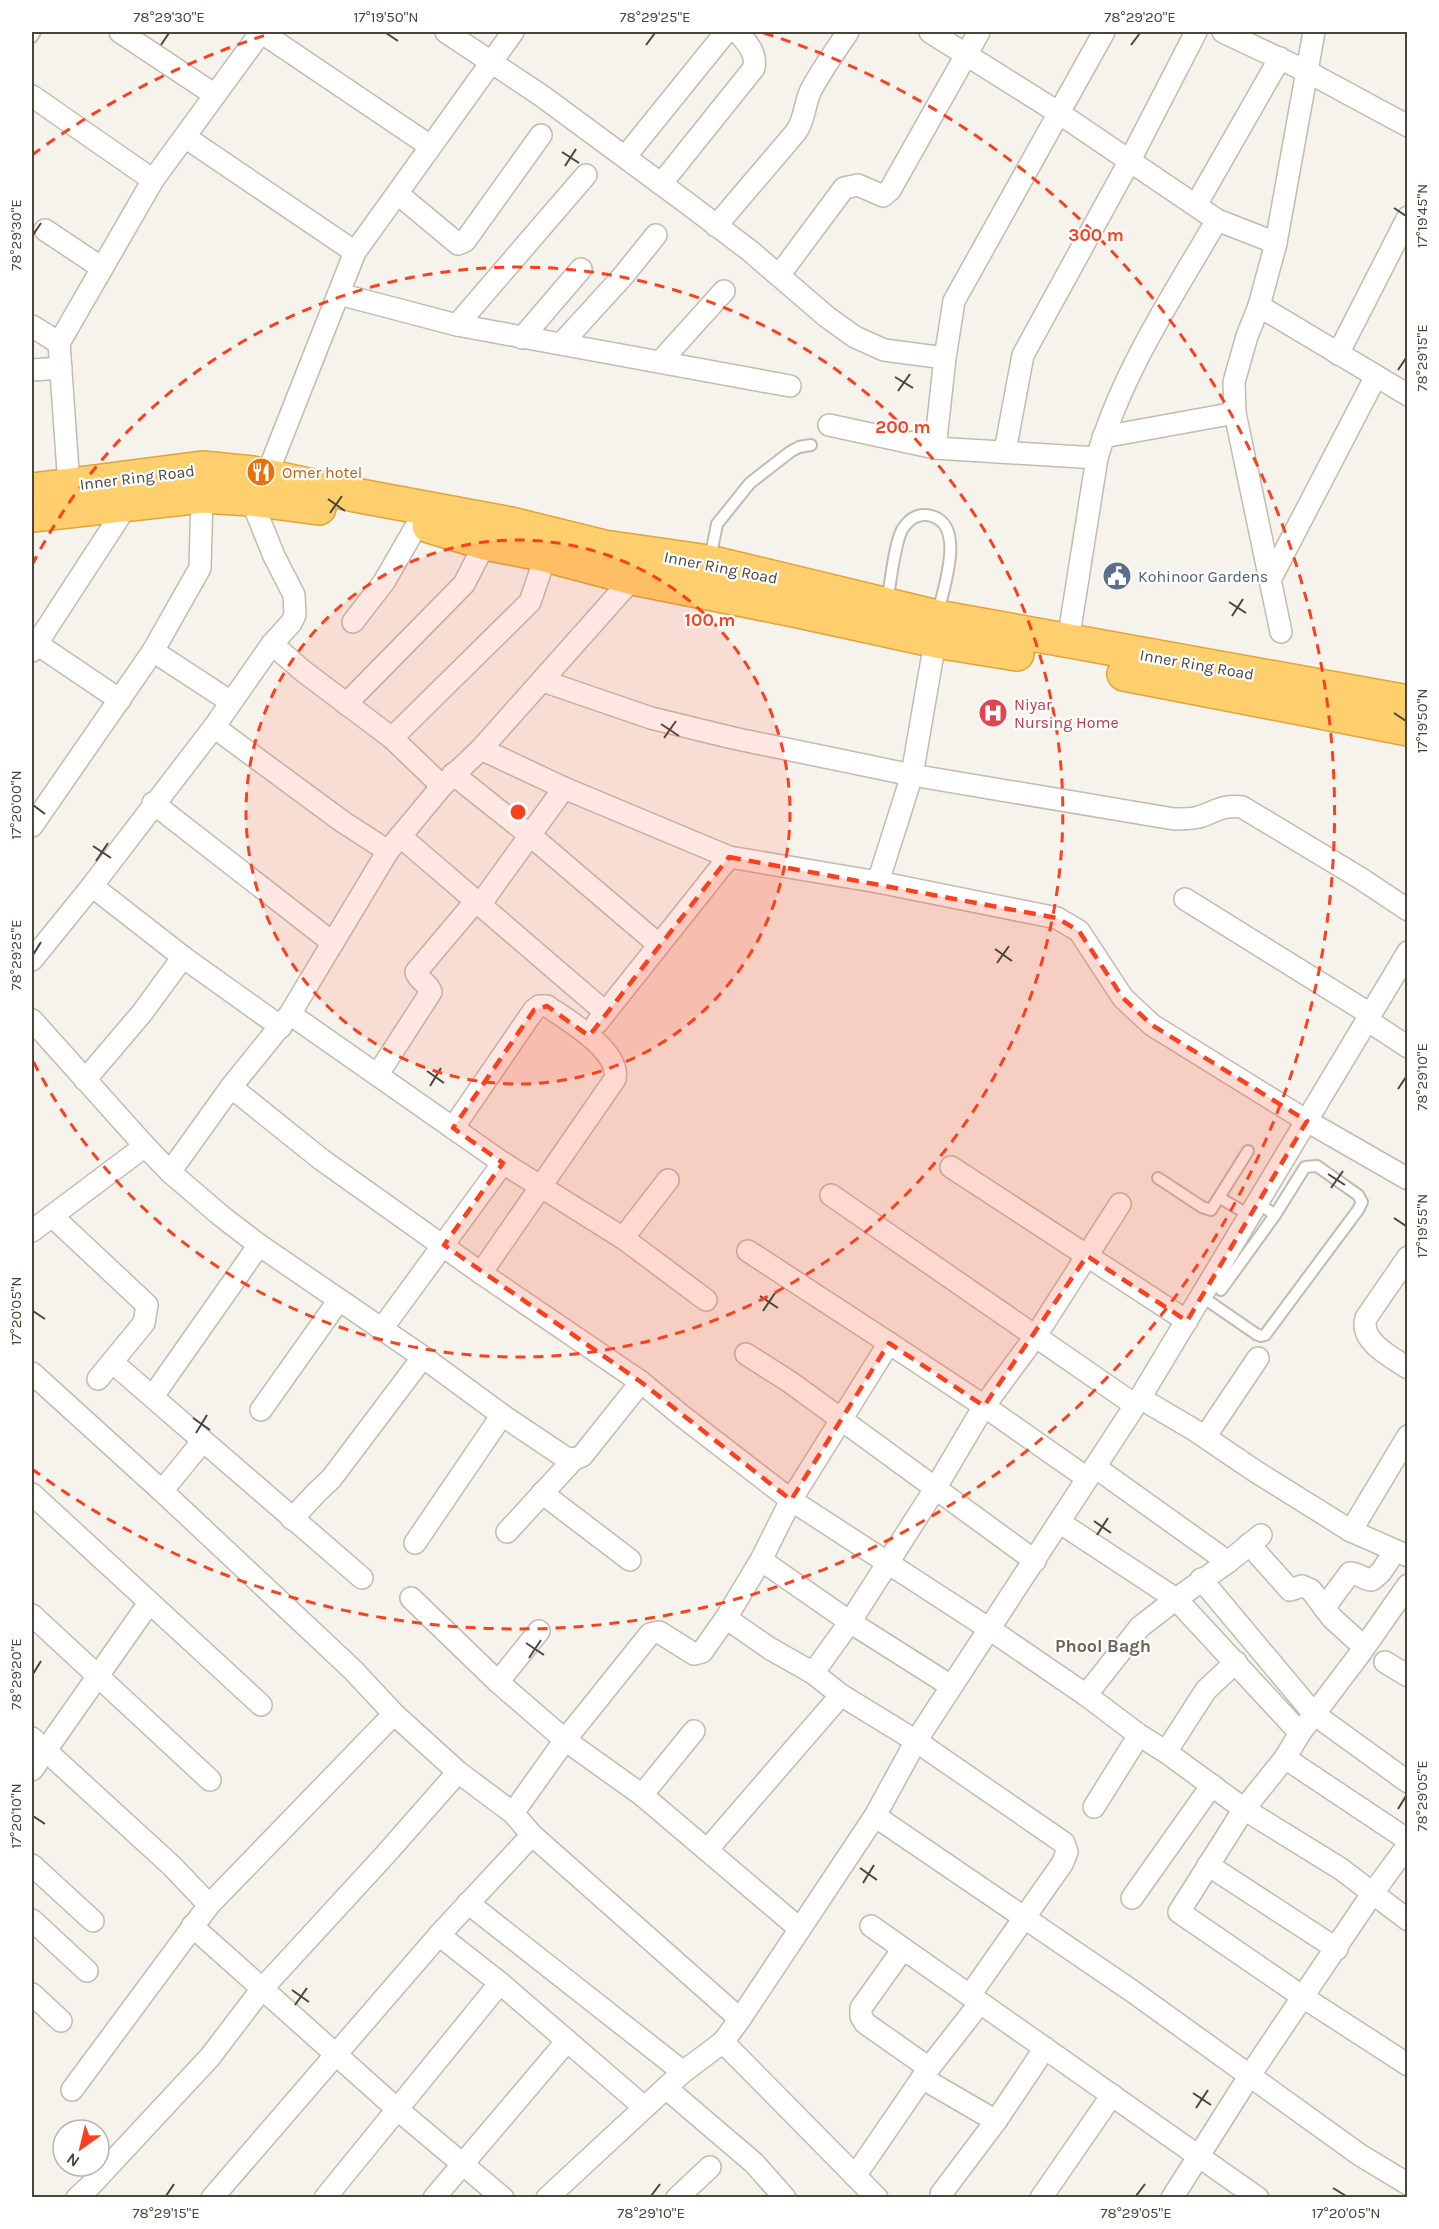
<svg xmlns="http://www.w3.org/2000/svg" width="1439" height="2229" viewBox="0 0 1439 2229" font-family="Karla,sans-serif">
	<rect width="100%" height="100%" fill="#f6f3ec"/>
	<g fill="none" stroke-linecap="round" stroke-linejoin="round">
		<g stroke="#c2bbae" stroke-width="14">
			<g id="lane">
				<path d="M32 37 35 32"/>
				<path d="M710 559 717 524 750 483 790 452 799 447 811 445"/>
				<path d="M887 601C891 583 894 543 903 528 908 521 916 514 926 515 969 519 943 589 938 613"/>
				<path d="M1158 1178 1202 1207 1211 1210 1248 1151"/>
				<path d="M1220 1198 1251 1216"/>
				<path d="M1221 1290 1275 1215"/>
				<path d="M1201 1296 1256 1334 1261 1336 1265 1335 1358 1210 1362 1202 1358 1195 1317 1166 1305 1167 1275 1215 1258 1203"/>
			</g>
		</g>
		<g stroke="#c2bbae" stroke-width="24">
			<g id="street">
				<path d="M120 32 215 95"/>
				<path d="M446 32 542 96 687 203 749 250 827 317 855 337 884 350 945 358"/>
				<path d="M930 32 1059 113 1217 220 1276 243"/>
				<path d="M1223 32 1308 72 1408 126"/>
				<path d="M32 96 153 180"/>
				<path d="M185 137 355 252"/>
				<path d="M625 157 726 32"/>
				<path d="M661 184 754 68C757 53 747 43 738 32"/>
				<path d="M398 194 458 244 465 241 541 135"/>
				<path d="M1196 205 1280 58"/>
				<path d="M716 226 796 132C806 118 804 102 812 88 823 68 836 50 848 32"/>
				<path d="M45 230 102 268"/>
				<path d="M780 274 844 188 858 185 883 196 890 190 979 32"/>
				<path d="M339 294 457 325 790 386"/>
				<path d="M1259 306 1408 395"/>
				<path d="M457 325 586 175"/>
				<path d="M32 326 59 343"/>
				<path d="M522 338 581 269"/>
				<path d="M562 343 623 276 656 235"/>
				<path d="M1338 354 1408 217"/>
				<path d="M660 362 724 291"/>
				<path d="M32 370 61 368"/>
				<path d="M829 425 935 448 1097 458 1068 641"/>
				<path d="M1103 437 1235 413"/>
				<path d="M935 448 945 358 954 301 1104 32"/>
				<path d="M1005 451 1023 355 1129 162 1196 32"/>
				<path d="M1097 458C1122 372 1172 297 1217 220"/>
				<path d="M266 477 355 252 513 32"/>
				<path d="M69 486 59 343 153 180 261 32 430 146"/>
				<path d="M1271 578 1376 376"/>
				<path d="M353 622 384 582 418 523"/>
				<path d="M1281 632 1235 413 1234 382 1247 336 1259 306 1276 243 1314 32"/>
				<path d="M37 644 120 700"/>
				<path d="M272 644 303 671 392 738 442 786"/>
				<path d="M32 651 127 505"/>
				<path d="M153 651 231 702"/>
				<path d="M543 681 651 718 733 738 912 775 1174 819C1182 819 1192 819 1199 817 1217 811 1222 805 1242 807L1360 878 1408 910"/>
				<path d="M346 704 464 584 485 543"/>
				<path d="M214 727 343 822 388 851"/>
				<path d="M392 738 530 602 546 555"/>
				<path d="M481 749 564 788 729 857 878 882 1057 918 1079 931 1123 998 1152 1025 1307 1121 1408 1179"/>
				<path d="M453 774 531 836 659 945"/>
				<path d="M153 803 333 943"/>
				<path d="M32 826 153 651 200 568 202 496"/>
				<path d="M400 836 605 1012"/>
				<path d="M878 882 912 775 937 630"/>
				<path d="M92 886 183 957 281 1027"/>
				<path d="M1185 899 1370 1014"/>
				<path d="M479 906 564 788"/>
				<path d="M1408 952 1140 1398 916 1741 875 1816 1132 1991 1360 2155 1408 2184"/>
				<path d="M32 960 92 886 214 727 272 644 291 623 295 615 294 595 274 556 251 499"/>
				<path d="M290 1014 503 1163 623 1238 706 1300"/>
				<path d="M32 1020 145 1146 170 1172 220 1215 259 1245 423 1357 502 1415 566 1458 574 1459 582 1456 641 1382"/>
				<path d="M1367 1020 1408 1047"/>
				<path d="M597 1023 729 857"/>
				<path d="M378 1074 431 992C428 983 418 980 416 972L475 902"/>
				<path d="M85 1080 142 1013 183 957"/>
				<path d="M231 1087 322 1160 481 1273 641 1382 682 1416 791 1500 988 1628 1086 1695 1139 1735 1166 1752 1244 1809 1341 1869 1408 1920"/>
				<path d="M453 1128 534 1010 539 1006H547C567 1020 621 1051 615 1079L481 1273"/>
				<path d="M951 1167 1187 1321"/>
				<path d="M170 1172 231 1087 290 1014 388 851 442 786 481 749 633 578"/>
				<path d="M831 1195 1135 1405"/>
				<path d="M52 1216 147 1305 144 1323 98 1379"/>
				<path d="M32 1231 145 1146"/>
				<path d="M623 1238 668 1180"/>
				<path d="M748 1251 889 1343"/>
				<path d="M1408 1257 1366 1318C1359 1341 1391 1357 1408 1368"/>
				<path d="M381 1330 503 1163"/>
				<path d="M746 1354 790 1382 1035 1561"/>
				<path d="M112 1362 362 1578"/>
				<path d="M32 1373 162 1491 353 1670 394 1714 458 1772 513 1813 532 1835 740 2019 723 2042 683 2072 547 2198"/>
				<path d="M153 1396 259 1245"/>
				<path d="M1140 1398 1196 1431 1255 1471 1351 1531"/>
				<path d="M261 1410 339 1300"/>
				<path d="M1408 1436 1351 1531 1408 1556"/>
				<path d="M1205 1437 1258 1358"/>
				<path d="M1095 1467 1228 1562"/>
				<path d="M162 1491 202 1442"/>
				<path d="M542 1493 630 1560"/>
				<path d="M32 1494 261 1705"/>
				<path d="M292 1519 317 1492 331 1479 423 1357"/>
				<path d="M1059 1522 1176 1599 1228 1562 1261 1535"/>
				<path d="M507 1532 574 1459"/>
				<path d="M415 1543 502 1415"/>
				<path d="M1249 1544 1290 1590 1302 1586 1311 1590 1332 1618 1364 1647"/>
				<path d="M761 1560 850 1622 951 1686"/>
				<path d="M1201 1579 1314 1714 1408 1782"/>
				<path d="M1408 1585 1359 1655 1300 1733 1285 1758 1244 1809 1179 1912 1303 1997 1408 2065"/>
				<path d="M411 1598 498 1682 565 1740 642 1795 800 1929"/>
				<path d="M1324 1608 1350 1573C1359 1573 1364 1580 1372 1580L1381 1572 1395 1551"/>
				<path d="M32 1615 210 1780"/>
				<path d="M726 1618 769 1648 813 1673 841 1695 916 1741 1064 1843 1067 1852 1062 1864 970 1995"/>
				<path d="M1385 1662 1408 1676"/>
				<path d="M813 1673 850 1622 935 1489 984 1406 1035 1337 1120 1204"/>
				<path d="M498 1682 539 1631"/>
				<path d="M1086 1695 1140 1627 1176 1599 1300 1733"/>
				<path d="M32 1738 172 1866 209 1905"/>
				<path d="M1166 1752 1206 1690 1236 1662"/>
				<path d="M1285 1758 1408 1840"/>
				<path d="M32 1770 149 1603"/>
				<path d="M642 1795 694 1731"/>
				<path d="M1094 1807 1139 1735"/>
				<path d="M513 1813 565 1740 650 1634 659 1632 694 1654 702 1652 726 1618 761 1560 791 1500 889 1343 984 1406 1087 1478"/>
				<path d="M707 1850 841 1695"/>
				<path d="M32 1865 93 1921"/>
				<path d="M1208 1865 1337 1949"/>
				<path d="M1132 1898 1212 1785"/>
				<path d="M468 1903 683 2072"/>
				<path d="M32 1920 87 1971"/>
				<path d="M192 1926 397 2109 503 2198"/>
				<path d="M871 1926 1258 2198"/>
				<path d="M439 1935 500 1983 644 2107"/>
				<path d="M903 1949 861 2008V2016L865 2023 929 2068"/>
				<path d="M32 1994 61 2021"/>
				<path d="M740 2019 875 1816"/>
				<path d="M723 2042 877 2198"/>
				<path d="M922 2078 996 2121 1045 2048"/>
				<path d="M666 2088 754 2163 785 2198"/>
				<path d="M72 2090 209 1905 394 1714"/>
				<path d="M855 2176 929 2068 980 2003"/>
				<path d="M941 2194 996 2121"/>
				<path d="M77 2198 90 2186 210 2057 261 1990 385 1855 458 1772"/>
				<path d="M212 2198 439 1935 532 1835"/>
				<path d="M325 2198 500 1983"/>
				<path d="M434 2198 567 2041"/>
				<path d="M677 2198 710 2167"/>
				<path d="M1041 2198 1112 2095"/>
				<path d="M1172 2198 1250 2075 1372 1894 1408 1845"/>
			</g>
		</g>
		<g stroke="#e0a43c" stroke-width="36">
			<g id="highway">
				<path d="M32 490 202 468 253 473 355 495 511 524 604 547 709 562 937 617 1408 702"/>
				<path d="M32 515 202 496 251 499 319 508"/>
				<path d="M429 526 485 543 546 555 633 578 794 610 936 641 1017 654"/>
				<path d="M1124 674 1408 729"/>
			</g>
		</g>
		<use href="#lane" stroke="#fff" stroke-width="10"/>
		<use href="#street" stroke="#fff" stroke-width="21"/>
		<use href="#highway" stroke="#ffcf6e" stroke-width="33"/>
	</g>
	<path fill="#fc3f1d" fill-opacity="0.2" stroke="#fc3f1d" stroke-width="4.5" stroke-dasharray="12 8" stroke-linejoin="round" d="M729 857 1057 918 1079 931 1123 998 1152 1025 1307 1121 1187 1321 1087 1256 984 1406 889 1343 791 1500 641 1382 444 1245 503 1163 453 1128 534 1010 547 1006 589 1036Z"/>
	<path fill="none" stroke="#4b4439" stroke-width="2" d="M386 33 398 41M161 45 169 33M646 45 655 33M1131 45 1140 33M562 152 579 163M565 166 576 149M1394 208 1406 216M33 235 41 223M1398 370 1406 358M895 377 913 388M898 391 910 374M328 499 345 511M330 513 342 496M1229 602 1246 613M1232 616 1243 599M1394 713 1406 721M661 724 679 736M664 738 676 721M33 805 45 814M93 846 111 858M96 861 108 843M995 949 1012 961M33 955 41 942M997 963 1009 946M427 1071 444 1083M430 1086 441 1068M1398 1089 1406 1077M1328 1174 1345 1185M1331 1188 1343 1171M1394 1218 1406 1226M760 1296 778 1308M33 1311 45 1319M763 1311 775 1293M193 1418 210 1430M196 1433 207 1415M1094 1521 1111 1533M1097 1535 1108 1518M526 1643 544 1655M529 1658 541 1640M33 1674 41 1661M1398 1809 1406 1796M33 1816 45 1824M860 1868 877 1880M863 1883 874 1865M292 1990 309 2002M295 2005 307 1988M1193 2093 1211 2105M1196 2108 1208 2090M1333 2188 1346 2196M166 2196 174 2184M651 2196 660 2184M1136 2196 1145 2184"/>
	<circle cx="518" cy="812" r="272" fill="#fc3f1d" fill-opacity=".12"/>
	<g fill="none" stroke="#fc3f1d" stroke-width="3" stroke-dasharray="10 8">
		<circle cx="518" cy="812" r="272"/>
		<path d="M32 565A545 545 0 1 1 32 1059"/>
		<path d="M32 155A817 817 0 0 1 272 33M764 33A817 817 0 1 1 32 1469"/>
	</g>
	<defs>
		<g id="restaurant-disc" transform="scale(1.5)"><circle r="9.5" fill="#e8710a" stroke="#fff"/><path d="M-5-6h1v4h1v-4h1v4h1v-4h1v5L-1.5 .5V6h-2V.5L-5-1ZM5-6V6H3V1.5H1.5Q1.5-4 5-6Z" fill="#fff"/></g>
		<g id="civic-disc" transform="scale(1.5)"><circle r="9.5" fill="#5c6f8a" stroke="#fff"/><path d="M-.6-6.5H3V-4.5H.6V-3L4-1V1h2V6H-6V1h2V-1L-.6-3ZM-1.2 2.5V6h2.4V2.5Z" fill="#fff"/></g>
		<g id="hospital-disc" transform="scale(1.5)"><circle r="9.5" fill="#e0444e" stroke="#fff"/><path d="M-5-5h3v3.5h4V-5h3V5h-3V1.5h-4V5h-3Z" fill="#fff"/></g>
	</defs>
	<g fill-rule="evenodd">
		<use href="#restaurant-disc" x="261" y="472"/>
		<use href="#civic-disc" x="1117" y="576"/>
		<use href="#hospital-disc" x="993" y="713"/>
	</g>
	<g text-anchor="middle" stroke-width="4.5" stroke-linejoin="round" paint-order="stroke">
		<g font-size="16" fill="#c56008" stroke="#fff" text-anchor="start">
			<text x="282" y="478">Omer hotel</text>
		</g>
		<g font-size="16" fill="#4b4439" stroke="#fff">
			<text transform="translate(137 477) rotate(-7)" y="6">Inner Ring Road</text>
			<text transform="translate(721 567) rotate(11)" y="6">Inner Ring Road</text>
			<text transform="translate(1197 664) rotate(10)" y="6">Inner Ring Road</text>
		</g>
		<g font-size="16" fill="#4e5e75" stroke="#fff" text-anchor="start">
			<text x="1138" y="582">Kohinoor Gardens</text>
		</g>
		<g font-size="16" fill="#be3a42" stroke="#fff" text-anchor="start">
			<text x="1014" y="710">Niyar<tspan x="1014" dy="18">Nursing Home</tspan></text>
		</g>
		<g font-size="18" font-weight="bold" fill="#6e6250" stroke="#fff">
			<text x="1103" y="1652">Phool Bagh</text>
		</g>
	</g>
	<circle cx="518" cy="812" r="9" fill="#fc3f1d" stroke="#fff" stroke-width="3"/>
	<g font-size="18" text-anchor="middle" font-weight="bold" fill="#fc3f1d" stroke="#fff" stroke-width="4.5" stroke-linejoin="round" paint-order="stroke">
		<text x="1096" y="241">300 m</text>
		<text x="903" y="433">200 m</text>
		<text x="710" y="626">100 m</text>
	</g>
	<rect width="1439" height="2229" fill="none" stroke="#ffffff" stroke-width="66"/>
	<g transform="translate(81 2148) rotate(214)"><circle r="28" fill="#ffffff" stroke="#b7b4b0" stroke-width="1.5"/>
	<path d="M0-4.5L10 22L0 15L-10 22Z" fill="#fc3f1d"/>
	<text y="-9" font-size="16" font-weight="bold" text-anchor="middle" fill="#4b4439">N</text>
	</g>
	<rect x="33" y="33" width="1373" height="2163" fill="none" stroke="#4b4439" stroke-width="2"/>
	<g font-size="15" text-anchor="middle" fill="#4b4439">
		<text x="169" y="22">78°29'30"E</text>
		<text x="386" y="22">17°19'50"N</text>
		<text x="655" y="22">78°29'25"E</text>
		<text x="1140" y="22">78°29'20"E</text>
		<text transform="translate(1422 216) rotate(-90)" y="5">17°19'45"N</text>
		<text transform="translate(16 235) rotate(-90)" y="5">78°29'30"E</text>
		<text transform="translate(1422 358) rotate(-90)" y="5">78°29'15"E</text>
		<text transform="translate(1422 721) rotate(-90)" y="5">17°19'50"N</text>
		<text transform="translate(16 805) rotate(-90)" y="5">17°20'00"N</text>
		<text transform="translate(16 955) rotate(-90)" y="5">78°29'25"E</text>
		<text transform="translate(1422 1077) rotate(-90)" y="5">78°29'10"E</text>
		<text transform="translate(1422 1226) rotate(-90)" y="5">17°19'55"N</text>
		<text transform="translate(16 1311) rotate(-90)" y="5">17°20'05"N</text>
		<text transform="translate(16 1674) rotate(-90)" y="5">78°29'20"E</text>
		<text transform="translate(1422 1796) rotate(-90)" y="5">78°29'05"E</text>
		<text transform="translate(16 1816) rotate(-90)" y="5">17°20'10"N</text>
		<text x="166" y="2218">78°29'15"E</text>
		<text x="651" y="2218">78°29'10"E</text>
		<text x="1136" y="2218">78°29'05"E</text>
		<text x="1346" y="2218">17°20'05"N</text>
	</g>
</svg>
